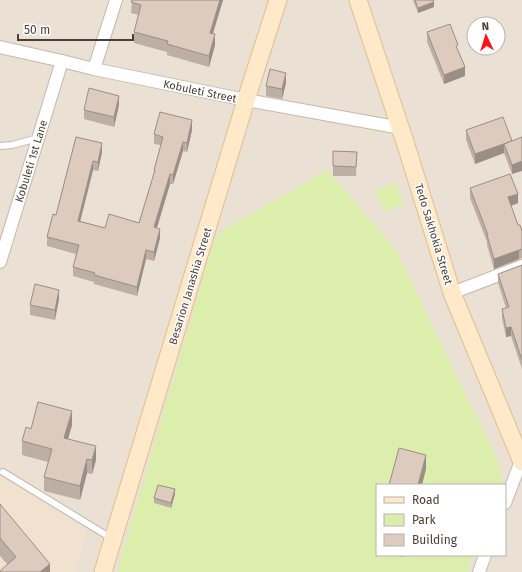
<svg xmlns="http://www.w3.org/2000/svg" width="522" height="572" viewBox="0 0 522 572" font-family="'Fira Sans',sans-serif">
	<rect width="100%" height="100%" fill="#f5efe7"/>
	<path fill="#eae0d4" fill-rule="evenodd" d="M0 0H522V572H0ZM474 24H498V48H474ZM377 485H505V555H377Z"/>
	<path fill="#f0e2cf" d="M0 475 87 531 75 572H0Z"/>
	<g fill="#dbeeab">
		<path d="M327 170 396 250 499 463 502 482 501 485H377V555H473L467 572H117L213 244 221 231Z"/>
		<path d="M395 182 404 204 384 212 375 191Z"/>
	</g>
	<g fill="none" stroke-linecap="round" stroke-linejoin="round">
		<g stroke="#c5b8ab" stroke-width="8">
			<g id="lane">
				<path d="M0 146 12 145 38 138"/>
				<path d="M3 472 111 538"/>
			</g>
		</g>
		<g stroke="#c5b8ab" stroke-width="14">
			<g id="street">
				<path d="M0 47 62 61 94 69 246 100 401 128"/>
				<path d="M94 69 116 0"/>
				<path d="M0 262 62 61"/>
				<path d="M452 293 522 266"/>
				<path d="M505 503 521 461"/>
				<path d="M479 572 485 555"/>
			</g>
		</g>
		<g stroke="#debe93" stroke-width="19">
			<g id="secondary">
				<path d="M358 0 405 142 452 293 522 462"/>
				<path d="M103 572 113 539 246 100 278 0"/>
			</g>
		</g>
		<use href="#lane" stroke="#fff" stroke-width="6"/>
		<use href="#street" stroke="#fff" stroke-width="12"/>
		<use href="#secondary" stroke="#ffe9c8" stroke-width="17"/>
	</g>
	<g fill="#bdafa3">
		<path d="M132 0H223L213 33 215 45 209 67 167 55V52L134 43V32L139 15 131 13Z"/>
		<path d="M413 0H433L434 7 418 13Z"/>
		<path d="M427 32 465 76 444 84 427 42Z"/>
		<path d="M286 83 282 99 266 96V86Z"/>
		<path d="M119 105 114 127 84 119V110Z"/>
		<path d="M192 130 187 152 183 151 173 184H170L157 228 160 238 154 261 146 259 137 296 94 284V282L73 276V267L76 254 47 246V237L56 215 76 137 102 152 98 171 93 170 80 221 105 228 139 223 154 174V170L161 145 154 144V134Z"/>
		<path d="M466 130 512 141V174L504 153 475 164 466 140Z"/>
		<path d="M333 151 357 152 356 176H333Z"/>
		<path d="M470 188 518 203 511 206 518 225 522 231V258L494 269 487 245V242L470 198Z"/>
		<path d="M522 265V369L511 336 506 337 502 318V309L506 308 498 283V274Z"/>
		<path d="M59 299 55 320 30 315V305Z"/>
		<path d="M72 425 68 439 96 460 92 474 87 473 80 500 44 491V477L48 462 22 455V441L31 429Z"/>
		<path d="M175 494 171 508 154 503V498Z"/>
		<path d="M0 504 50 572 8 565 0 556Z"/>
		<path d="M377 532V551L376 550V536Z"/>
		<path d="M395 555H403V557Z"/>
	</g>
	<g fill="#9a8e85">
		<path d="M220 0H223L210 43V33Z"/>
		<path d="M434 2V7L418 13V8Z"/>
		<path d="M215 34V45L209 67V56Z"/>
		<path d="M465 67V76L444 84V75Z"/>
		<path d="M286 73V83L282 99V89Z"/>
		<path d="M119 96V105L114 127V117Z"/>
		<path d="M192 120V130L187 152V143Z"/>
		<path d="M512 141 504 144V153L475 164V154Z"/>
		<path d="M183 142V151L173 184V175Z"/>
		<path d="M102 143V152L98 171V162Z"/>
		<path d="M93 161V170L78 230V221Z"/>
		<path d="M522 161V171L512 174V165Z"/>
		<path d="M170 174V184L154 237V227Z"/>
		<path d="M518 194V203L508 207V197Z"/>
		<path d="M160 229V238L154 261V252Z"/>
		<path d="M519 249V259L494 269V259Z"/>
		<path d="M146 250V259L137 296V287Z"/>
		<path d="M59 290V299L55 320V310Z"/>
		<path d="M511 327V336L506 337V328Z"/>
		<path d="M72 411V425L64 452V438Z"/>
		<path d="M96 446V460L92 474V460Z"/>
		<path d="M426 455V469L422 485H418Z"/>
		<path d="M87 459V473L80 500V486Z"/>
		<path d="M175 489V494L171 508V503Z"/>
		<path d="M50 564V572H40Z"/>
	</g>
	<g fill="#dccbbe" stroke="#9a8e85">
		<path d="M132 0H220L210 33 215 34 209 56 167 44 168 41 134 32 141 5 131 2Z"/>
		<path d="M415 0H433L434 2 418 8Z"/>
		<path d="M450 24 458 45 456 46 465 67 444 75 427 32Z"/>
		<path d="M270 69 286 73 282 89 266 86Z"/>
		<path d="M89 88 119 96 114 117 84 110Z"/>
		<path d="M160 112 192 120 187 143 183 142 173 175 170 174 154 227 160 229 154 252 146 250 137 287 94 275 95 273 73 267 79 245 47 237 53 214 56 215 76 137 102 143 98 162 93 161 78 221 105 228 109 214 139 223 155 170H154L163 137 154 134Z"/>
		<path d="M503 117 512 141 475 154 466 130Z"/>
		<path d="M522 137V161L512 165 504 144Z"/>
		<path d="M333 151 357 152 356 167 333 166Z"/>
		<path d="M510 174 518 194 508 197 518 225H520L522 231V249L494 259 487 235H488L470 188Z"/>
		<path d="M522 265V360L511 327 506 328 502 309 509 307 498 274Z"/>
		<path d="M35 284 59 290 55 310 30 305Z"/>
		<path d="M38 402 72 411 64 438 96 446 92 460 87 459 80 486 44 477 52 449 22 441 26 427 31 429Z"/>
		<path d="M399 448 426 455 418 485H389Z"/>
		<path d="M158 485 175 489 171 503 154 498Z"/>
		<path d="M0 504 50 564 40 572H0V571L16 557 0 538Z"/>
	</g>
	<g text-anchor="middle" stroke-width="3" stroke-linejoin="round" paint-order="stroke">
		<g font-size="11" fill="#4a3e35" stroke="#fff">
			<text transform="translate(200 91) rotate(12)" y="4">Kobuleti Street</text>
			<text transform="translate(31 161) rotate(-73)" y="4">Kobuleti 1st Lane</text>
			<text transform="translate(434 234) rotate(73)" y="4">Tedo Sakhokia Street</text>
			<text transform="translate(190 286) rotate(-73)" y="4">Besarion Janashia Street</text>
		</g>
	</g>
	<rect x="376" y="484" width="130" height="72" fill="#ffffff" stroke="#b7b2ae"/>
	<rect x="384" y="497" width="20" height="6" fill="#ffe9c8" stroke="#b7b2ae"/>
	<text x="412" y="504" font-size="12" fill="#4a3e35">Road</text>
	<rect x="384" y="514" width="20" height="12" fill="#dbeeab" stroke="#b7b2ae"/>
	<text x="412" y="524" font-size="12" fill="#4a3e35">Park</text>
	<rect x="384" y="534" width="20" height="12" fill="#dccbbe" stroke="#b7b2ae"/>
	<text x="412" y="544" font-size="12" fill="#4a3e35">Building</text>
	<g transform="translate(486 36) rotate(356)"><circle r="19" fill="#ffffff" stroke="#b7b2ae"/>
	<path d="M0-3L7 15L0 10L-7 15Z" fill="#ff1518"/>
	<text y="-6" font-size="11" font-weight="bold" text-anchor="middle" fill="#4a3e35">N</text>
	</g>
	<path d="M18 34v6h115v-6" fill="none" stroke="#4a3e35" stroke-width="2"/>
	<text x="24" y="34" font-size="12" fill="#4a3e35" stroke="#ffffff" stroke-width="3" paint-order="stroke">50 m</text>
</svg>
